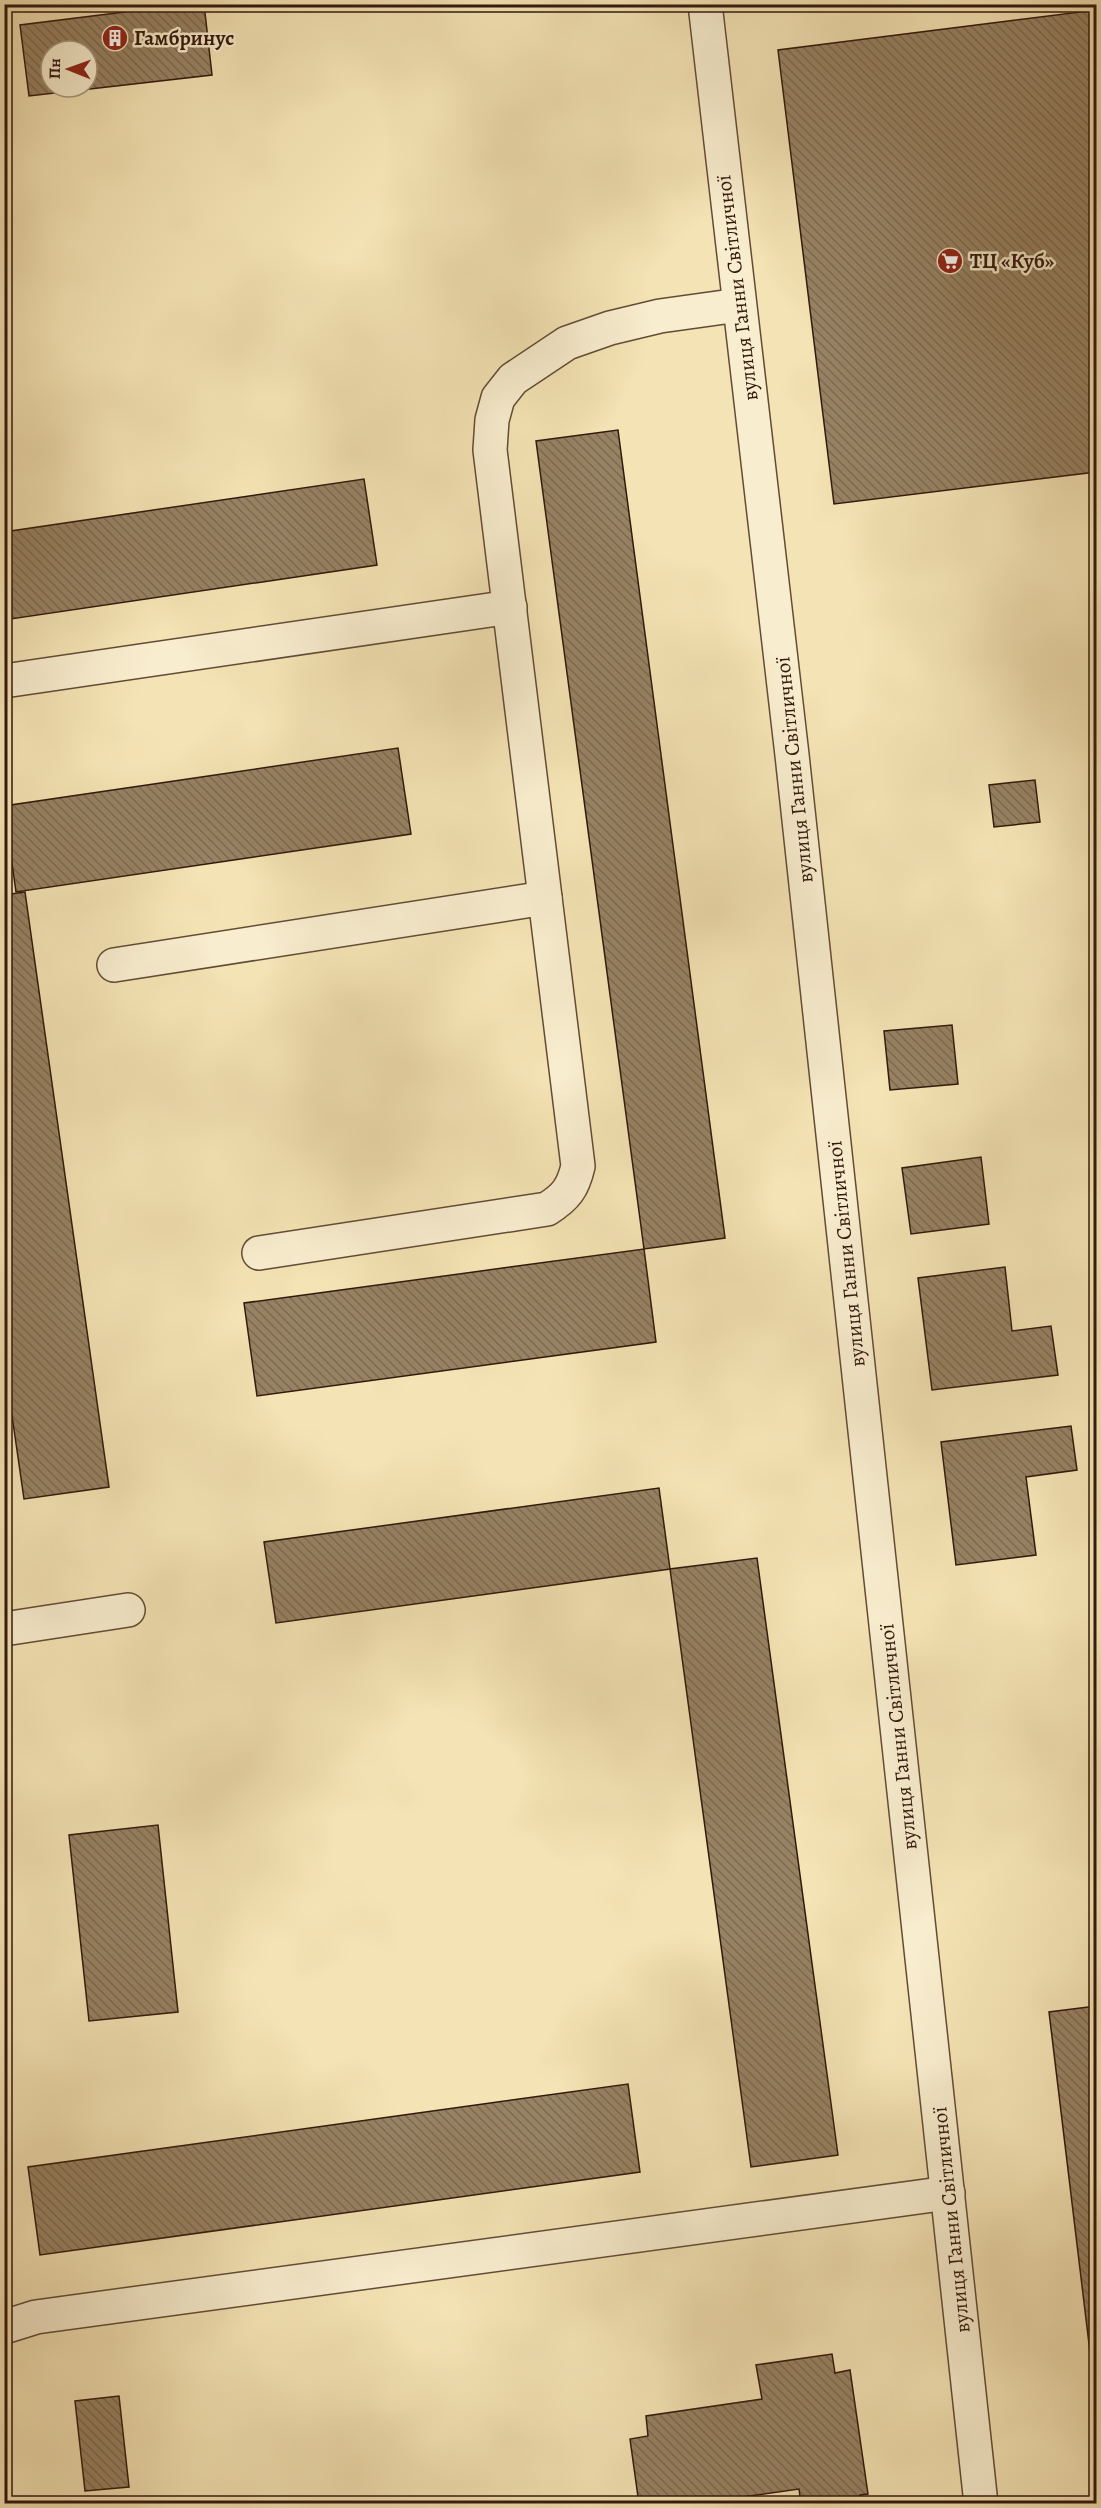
<svg xmlns="http://www.w3.org/2000/svg" width="1101" height="2508" viewBox="0 0 1101 2508" font-family="Alegreya,serif">
	<defs>
		<pattern id="building-back-hatch" width="6" height="6" patternUnits="userSpaceOnUse" patternTransform="scale(1.5)"><rect width="6" height="6" fill="#978263"/><path d="M-1 5l2 2M0 0l6 6M5-1l2 2" fill="none" stroke="#7c6a50"/></pattern>
	</defs>
	<rect width="100%" height="100%" fill="#f4e3b4"/>
	<filter id="stains"><feTurbulence type="fractalNoise" baseFrequency=".00333" numOctaves="4"/><feColorMatrix values="0 0 0 0 .2 0 0 0 0 .09 0 0 0 0 .02 0 0 0 .5 -.17"/></filter>
	<radialGradient id="worn" r=".72"><stop offset=".6" stop-color="#630" stop-opacity="0"/><stop offset="1" stop-color="#630" stop-opacity=".3"/></radialGradient>
	<g fill="url(#building-back-hatch)" stroke="#32190c" stroke-width="1.5" fill-rule="evenodd">
		<path d="M189 4H204L212 75 29 96 20 25ZM51 51H87V87H51Z"/>
		<path d="M1096 10V472L834 504 778 50Z"/>
		<path d="M618 430 725 1238 644 1249 536 441Z"/>
		<path d="M364 479 377 565 4 620V532Z"/>
		<path d="M398 748 411 834 16 892 4 806Z"/>
		<path d="M1035 780 1040 822 994 827 989 785Z"/>
		<path d="M25 892 109 1487 24 1499 4 1360V895Z"/>
		<path d="M952 1025 958 1084 890 1090 884 1031Z"/>
		<path d="M981 1157 989 1224 911 1234 902 1168Z"/>
		<path d="M644 1249 656 1342 257 1396 244 1303Z"/>
		<path d="M1005 1267 1012 1331 1051 1326 1058 1375 932 1390 918 1278Z"/>
		<path d="M1071 1426 1077 1470 1026 1477 1036 1555 956 1565 941 1442Z"/>
		<path d="M659 1488 670 1569 276 1623 264 1542Z"/>
		<path d="M757 1558 838 2155 751 2167 670 1569Z"/>
		<path d="M158 1825 178 2012 89 2021 69 1835Z"/>
		<path d="M1096 2006V2402L1049 2012Z"/>
		<path d="M628 2084 640 2172 40 2255 28 2167Z"/>
		<path d="M832 2354 835 2373 850 2370 868 2494 860 2495 862 2504H801L799 2489 735 2498 736 2504H639L630 2439 648 2436 646 2416 762 2399 756 2365Z"/>
		<path d="M119 2396 129 2487 85 2491 75 2401Z"/>
	</g>
	<g fill="none" stroke-linecap="round" stroke-linejoin="round">
		<g stroke="#624c36" stroke-width="36">
			<g id="minor">
				<path d="M705 4 792 755 981 2504"/>
				<path d="M4 681 510 607"/>
				<path d="M114 965 545 898"/>
				<path d="M259 1253 547 1209C566 1197 573 1188 578 1166L490 450 492 420 498 398 513 379 567 343 610 328 660 316 739 305"/>
				<path d="M4 1629 128 1610"/>
				<path d="M4 2327 36 2317 948 2193"/>
			</g>
		</g>
		<use href="#minor" stroke="#f8edce" stroke-width="33"/>
	</g>
	<defs>
		<g id="building-disc" transform="scale(1.35)"><circle r="9.5" fill="#8f2418" stroke="#f8edce"/><path d="M-4-6H4V6H1V3H-1V6H-4ZM-2.5-4.3h1.7v1.8h-1.7ZM.8-4.3h1.7v1.8H.8ZM-2.5-1h1.7V.8h-1.7ZM.8-1h1.7V.8H.8Z" fill="#fff"/></g>
		<g id="supermarket-disc" transform="scale(1.35)"><circle r="9.5" fill="#8f2418" stroke="#f8edce"/><path d="M-6-5.5h2.5l.6 2H6L4.5 2H-2.5L-4.4-4H-6ZM-1.5 3.2a1.3 1.3 0 1 0 .1 0ZM3 3.2a1.3 1.3 0 1 0 .1 0Z" fill="#fff"/></g>
	</defs>
	<g fill-rule="evenodd">
		<use href="#building-disc" x="115" y="38"/>
		<use href="#supermarket-disc" x="950" y="261"/>
	</g>
	<g text-anchor="middle" stroke-width="5" stroke-linejoin="round" paint-order="stroke">
		<g font-size="21" font-weight="bold" fill="#32190c" stroke="#f8edce" text-anchor="start">
			<text x="134" y="45">Гамбринус</text>
			<text x="970" y="268">ТЦ «Куб»</text>
		</g>
		<g font-size="21" fill="#32190c" stroke="#f8edce">
			<text transform="translate(737 288) rotate(-97)" y="7">вулиця Ганни Світличної</text>
			<text transform="translate(794 770) rotate(-96)" y="7">вулиця Ганни Світличної</text>
			<text transform="translate(846 1254) rotate(-96)" y="7">вулиця Ганни Світличної</text>
			<text transform="translate(898 1737) rotate(-96)" y="7">вулиця Ганни Світличної</text>
			<text transform="translate(951 2220) rotate(-96)" y="7">вулиця Ганни Світличної</text>
		</g>
	</g>
	<rect width="1101" height="2508" fill="none" stroke="#f4e3b4" stroke-width="24"/>
	<rect x="6" y="6" width="1089" height="2496" fill="none" stroke="#32190c" stroke-width="3"/>
	<rect x="12" y="12" width="1077" height="2484" fill="none" stroke="#32190c" stroke-width="1.5"/>
	<g transform="translate(69 69) rotate(271)"><circle r="28" fill="#f8edce" stroke="#a99880" stroke-width="1.5"/>
	<path d="M0-4.5L10 22L0 15L-10 22Z" fill="#8f2418"/>
	<text y="-9" font-size="16" font-weight="bold" text-anchor="middle" fill="#32190c">Пн</text>
	</g>
	<rect width="100%" height="100%" filter="url(#stains)"/>
	<rect width="100%" height="100%" fill="url(#worn)"/>
</svg>
